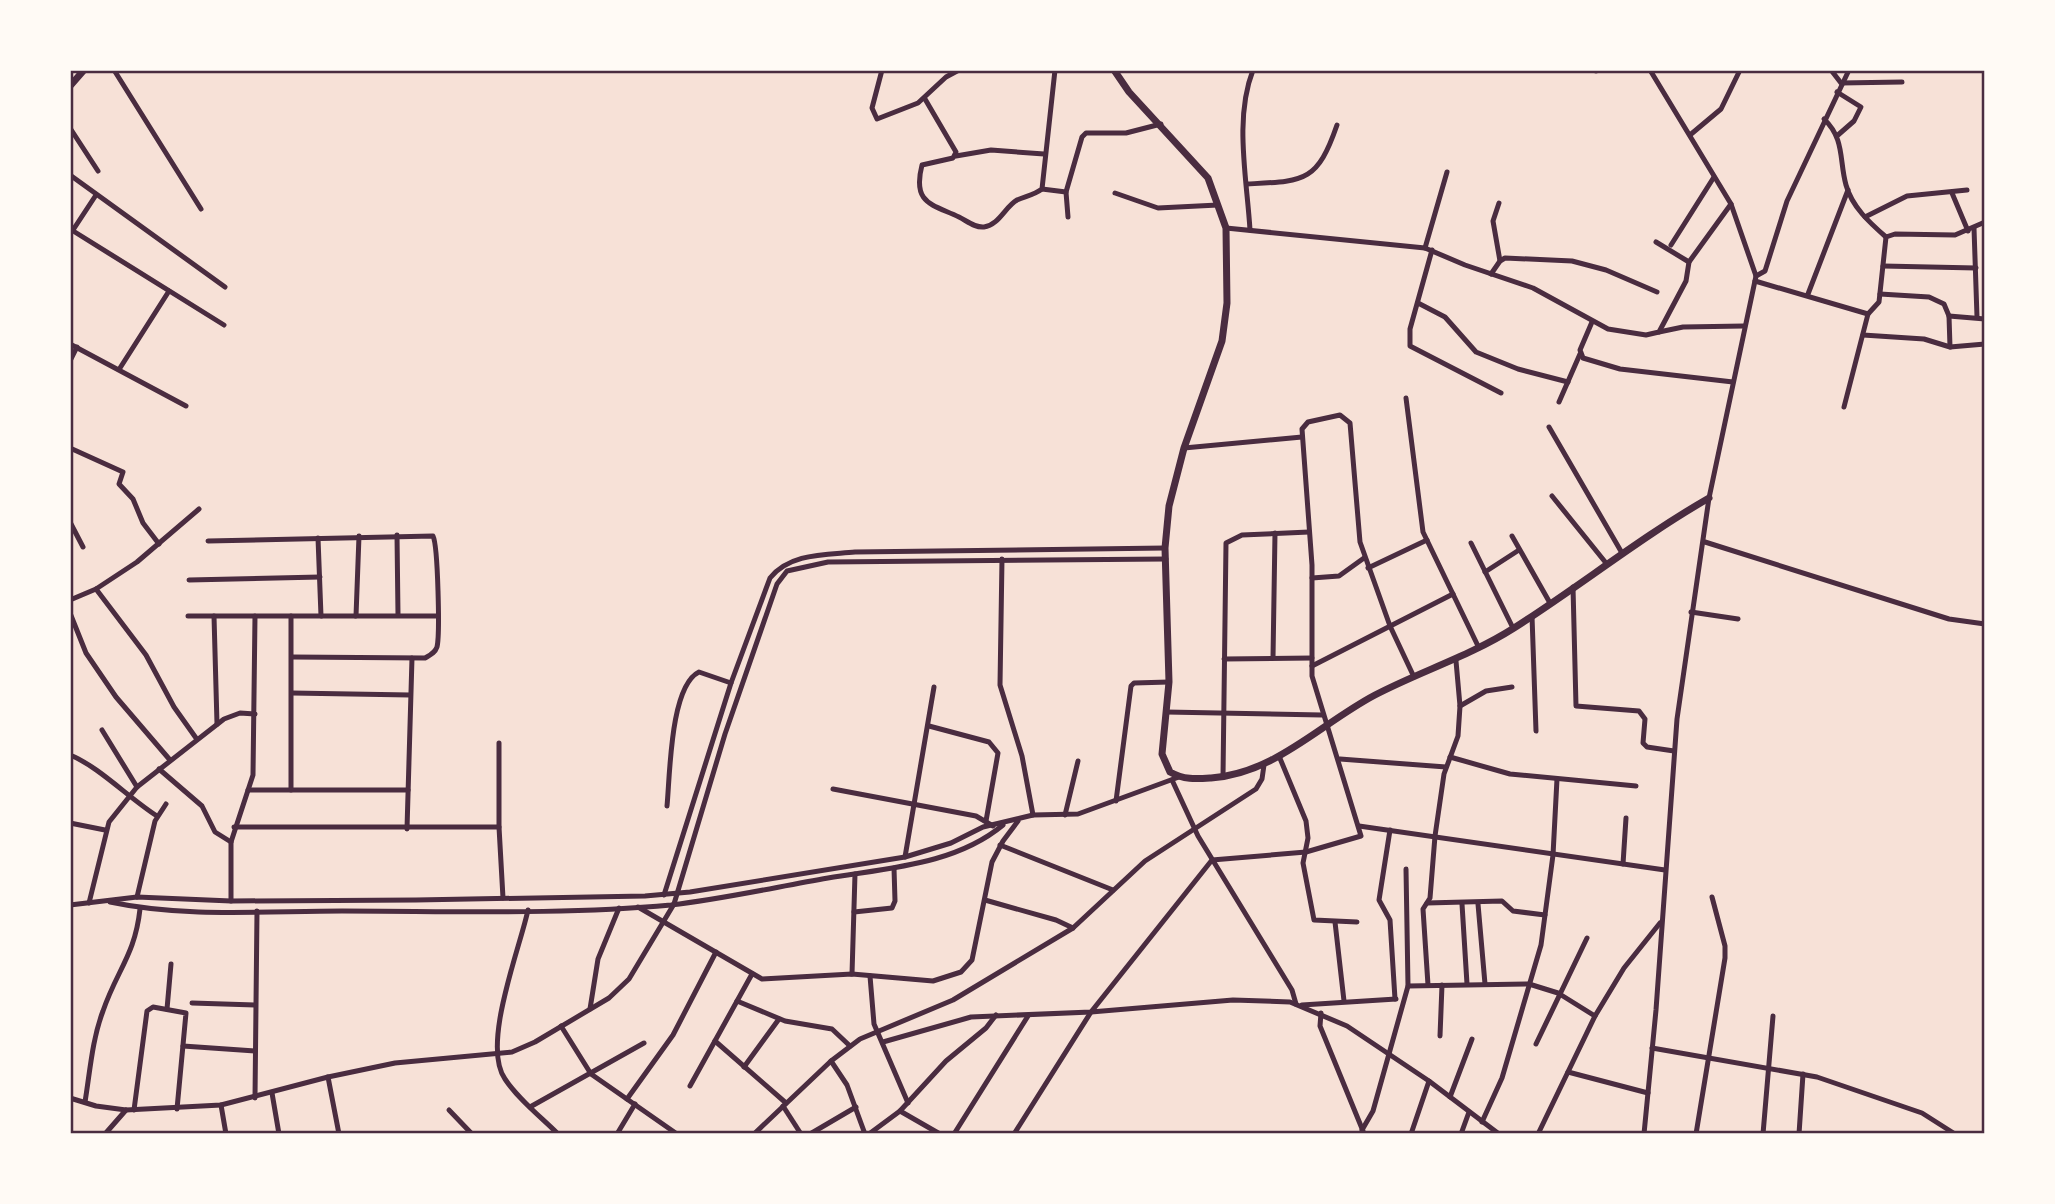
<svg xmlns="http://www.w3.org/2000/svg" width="2055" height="1204" viewBox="0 0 2055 1204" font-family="'IBM Plex Serif',serif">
	<rect width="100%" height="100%" fill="#f7e1d7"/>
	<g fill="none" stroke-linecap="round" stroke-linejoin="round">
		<g stroke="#4a2c40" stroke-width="5">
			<path d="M114 70 201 209"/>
			<path d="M882 70 872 108 877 119 918 103 946 77 959 70"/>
			<path d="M1596 70V71"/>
			<path d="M1831 70 1841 83 1902 82"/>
			<path d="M1909 70H1920"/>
			<path d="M1837 92 1861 107 1854 121 1838 135"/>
			<path d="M925 99 956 152 953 158 922 165C912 204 932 204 959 217 967 221 975 228 984 227 999 225 1005 207 1017 200 1026 196 1034 195 1042 189L1055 70"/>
			<path d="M1824 119C1845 139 1839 160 1846 185 1852 207 1870 223 1886 237"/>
			<path d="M70 128 98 171"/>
			<path d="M1690 135 1721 109 1740 70"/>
			<path d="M956 156 991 150 1044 154"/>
			<path d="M70 175 225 287"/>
			<path d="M1247 184C1304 181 1317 183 1337 125"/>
			<path d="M1042 189 1066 192 1068 217"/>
			<path d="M1066 192 1082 137 1086 133H1126L1161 124"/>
			<path d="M1115 193 1158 208 1218 205"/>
			<path d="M1952 193 1968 231"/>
			<path d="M1499 203 1493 221 1500 261"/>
			<path d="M1865 217 1907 196 1967 190"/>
			<path d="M1226 228 1425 248 1465 265 1533 288 1608 329 1646 335 1659 332 1686 281 1689 262 1731 204"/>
			<path d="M1974 228 1977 317"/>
			<path d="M70 229 224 325"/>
			<path d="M73 230 96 195"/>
			<path d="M1250 230C1247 179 1234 119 1253 70"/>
			<path d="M1656 242 1689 262"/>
			<path d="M1671 245 1714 177"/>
			<path d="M1425 248 1447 172"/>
			<path d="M1432 250 1410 329V346L1501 393"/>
			<path d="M1883 266 1976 268"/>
			<path d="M1491 274 1500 261 1505 258 1572 261 1606 270 1657 292"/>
			<path d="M1756 276 1765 271 1787 201 1849 70"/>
			<path d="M1755 281 1868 314 1879 302 1886 237 1895 234 1955 235 1985 222"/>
			<path d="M1808 294 1848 190"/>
			<path d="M1880 294 1929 297 1944 304 1949 316 1950 347"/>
			<path d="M1418 303 1445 317 1476 352 1518 369 1568 382"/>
			<path d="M1949 316 1985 319"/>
			<path d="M1592 322 1580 350 1583 358 1620 369 1733 382"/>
			<path d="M1659 332 1683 327 1744 326"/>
			<path d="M1863 335 1924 339 1950 347 1985 344"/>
			<path d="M70 344 186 406"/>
			<path d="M70 361 77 347"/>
			<path d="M120 368 169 291"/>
			<path d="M1406 398 1423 532 1479 648"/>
			<path d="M1559 402 1580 354"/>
			<path d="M1844 407 1868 314"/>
			<path d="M1549 427 1622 553"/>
			<path d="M70 448 123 472 119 484 133 499 143 523 159 544"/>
			<path d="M1184 448 1302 437"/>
			<path d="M1552 496 1606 563"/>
			<path d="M70 522 83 547"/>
			<path d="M397 535 398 615"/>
			<path d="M1512 536 1550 603"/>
			<path d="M318 538 321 616"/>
			<path d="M208 541 433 536C438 546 440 635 437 647 435 653 430 655 425 658L292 657"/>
			<path d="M1705 542 1949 619 1985 624"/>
			<path d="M1471 543 1513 628"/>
			<path d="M1002 559 1000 685 1022 756 1033 815"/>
			<path d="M1368 568 1427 540"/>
			<path d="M1485 572 1519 550"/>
			<path d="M1312 578 1339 576 1364 558"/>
			<path d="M189 580 320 577"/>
			<path d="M1573 587 1576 706 1639 711 1645 719 1643 743 1647 747 1674 751"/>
			<path d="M96 589 146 655 174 707 196 738"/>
			<path d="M70 600 96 589 137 562 199 509"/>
			<path d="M1691 612 1738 619"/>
			<path d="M70 613 86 653 116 697 170 760"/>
			<path d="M188 616H437"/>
			<path d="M214 616 217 724"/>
			<path d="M356 616 359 536"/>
			<path d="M1532 616 1536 731"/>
			<path d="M1273 658 1275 533"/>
			<path d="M1224 659 1312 658"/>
			<path d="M1312 666 1453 594"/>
			<path d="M292 693 410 695"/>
			<path d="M1460 706 1486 691 1512 687"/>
			<path d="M1166 712 1322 715"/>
			<path d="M929 726 989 742 998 753 986 821"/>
			<path d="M102 730 137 787"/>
			<path d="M499 743V827L503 898"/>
			<path d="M70 755C98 766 130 799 157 816"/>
			<path d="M1279 756 1306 821 1308 838 1303 863 1314 920 1357 922"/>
			<path d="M1450 757 1510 774 1636 786"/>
			<path d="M1340 759 1446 767"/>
			<path d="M159 769 202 806 215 832 231 842"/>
			<path d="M1223 777 1226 543 1242 535 1309 532"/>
			<path d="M1172 780 1198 836 1292 990 1296 1004"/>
			<path d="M833 789 976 816 993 826"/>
			<path d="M248 790H408"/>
			<path d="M291 790V616"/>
			<path d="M1116 801 1131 686 1134 683 1169 682"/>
			<path d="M667 806C670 776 670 686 699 672L731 683"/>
			<path d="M1065 815 1078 761"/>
			<path d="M70 823 105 830"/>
			<path d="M1359 826 1665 870"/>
			<path d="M234 827H499"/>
			<path d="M407 829 412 658"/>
			<path d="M1390 830 1379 900 1390 920 1395 999"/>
			<path d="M1000 845 1113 890"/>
			<path d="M905 857 934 687"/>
			<path d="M1623 864 1626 818"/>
			<path d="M664 895 731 683 770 578C790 553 825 555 855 552L1165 548"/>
			<path d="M137 897 155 821 166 804"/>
			<path d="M985 900 1056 920 1073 928"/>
			<path d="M231 901V842L253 775 255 616"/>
			<path d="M110 902C185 918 266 911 342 911 451 911 563 915 671 905 723 899 776 887 828 878 887 868 955 865 1003 825"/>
			<path d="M89 903 109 822 137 787 224 719 240 713 255 714"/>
			<path d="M1427 903 1502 901 1513 911 1545 915"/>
			<path d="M1462 904 1467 984"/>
			<path d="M1478 904 1485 984"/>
			<path d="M70 905 137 897 231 901 416 900 645 896 690 892 905 857 951 843 983 827 1033 815 1078 814 1179 777"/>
			<path d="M638 907 762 979 852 974 933 981 961 972 972 960 992 862 1003 841 1018 821"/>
			<path d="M528 910C520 948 481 1045 505 1079 519 1100 541 1117 558 1134"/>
			<path d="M854 912 892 908 895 901 894 868"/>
			<path d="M1335 922 1344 1001"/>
			<path d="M852 974 855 874"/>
			<path d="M870 976 874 1024 908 1103"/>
			<path d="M1428 985 1423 909 1430 898 1435 836 1444 774 1458 736 1460 706 1456 661"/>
			<path d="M1408 986 1529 984 1558 993 1595 1016"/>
			<path d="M737 1001 785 1021 832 1029 850 1046"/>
			<path d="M192 1003 255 1005"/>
			<path d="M1302 1005 1396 999"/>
			<path d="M167 1009 171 964"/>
			<path d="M590 1009 598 959 619 908"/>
			<path d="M1321 1013 1320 1026 1363 1131"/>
			<path d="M561 1026 591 1074 677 1134"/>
			<path d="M1440 1036 1442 985"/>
			<path d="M715 1041 786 1103"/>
			<path d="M883 1042 971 1017 1091 1012 1233 1000 1290 1002 1347 1026 1429 1081 1499 1134"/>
			<path d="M1536 1044 1587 938"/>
			<path d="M183 1046 255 1051"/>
			<path d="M1652 1048 1817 1077 1922 1113 1955 1134"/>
			<path d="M831 1061 847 1085 865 1134"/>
			<path d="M744 1067 779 1019"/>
			<path d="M1568 1072 1648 1093"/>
			<path d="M328 1077 339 1134"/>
			<path d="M690 1086 752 974"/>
			<path d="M272 1093 279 1134"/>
			<path d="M1450 1097 1472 1039"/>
			<path d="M70 1098 96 1106 126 1110 221 1105 328 1077 395 1063 512 1052 535 1042 609 998 629 979 674 904 725 734 777 584 787 571 828 562 1166 559"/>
			<path d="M255 1098 257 911"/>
			<path d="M627 1099 673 1035 716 952"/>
			<path d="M85 1102C90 1072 92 1040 103 1011 117 970 135 955 140 909"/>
			<path d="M221 1105 226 1134"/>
			<path d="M783 1106 801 1134"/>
			<path d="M530 1107 644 1043"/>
			<path d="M134 1110 147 1011 153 1007 186 1013 177 1109"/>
			<path d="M449 1110 472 1134"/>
			<path d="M900 1111 940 1134"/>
			<path d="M1482 1122 1502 1078 1541 945 1553 855 1557 779"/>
			<path d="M1362 1130 1373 1111 1408 986 1406 869"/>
			<path d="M105 1134 126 1110"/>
			<path d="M617 1134 635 1104"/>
			<path d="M754 1134 831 1061 860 1039 953 1000 1073 928 1145 861 1256 789 1262 779 1264 765"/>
			<path d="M810 1134 856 1107"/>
			<path d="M869 1134 900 1111 946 1061 986 1028 996 1015"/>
			<path d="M954 1134 1028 1016"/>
			<path d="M1014 1134 1091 1012 1212 860 1306 852 1361 836 1312 676V565L1302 429 1308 422 1340 415 1350 423 1360 542 1390 626 1414 677"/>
			<path d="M1411 1134 1429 1081"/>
			<path d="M1461 1134 1469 1112"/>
			<path d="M1538 1134 1595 1016 1624 968 1660 923"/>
			<path d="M1644 1134 1656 1010 1677 719 1709 498 1756 276 1731 204 1650 70"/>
			<path d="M1696 1134 1725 958V946L1712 897"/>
			<path d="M1763 1134 1773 1016"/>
			<path d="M1799 1134 1803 1074"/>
		</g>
		<g stroke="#4a2c40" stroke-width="7">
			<path d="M1114 70 1129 92 1208 178 1226 228 1227 303 1222 341 1184 448 1169 506 1165 548 1169 682 1162 754 1170 772C1184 780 1196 779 1211 778 1276 773 1320 724 1375 695 1421 671 1470 656 1514 628 1580 586 1641 537 1709 498"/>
			<path d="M70 86 84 70"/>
		</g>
	</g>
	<rect width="2055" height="1204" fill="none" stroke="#fffaf5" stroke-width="144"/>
	<rect x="72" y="72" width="1911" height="1060" fill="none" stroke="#4a2c40" stroke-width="2.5"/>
</svg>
